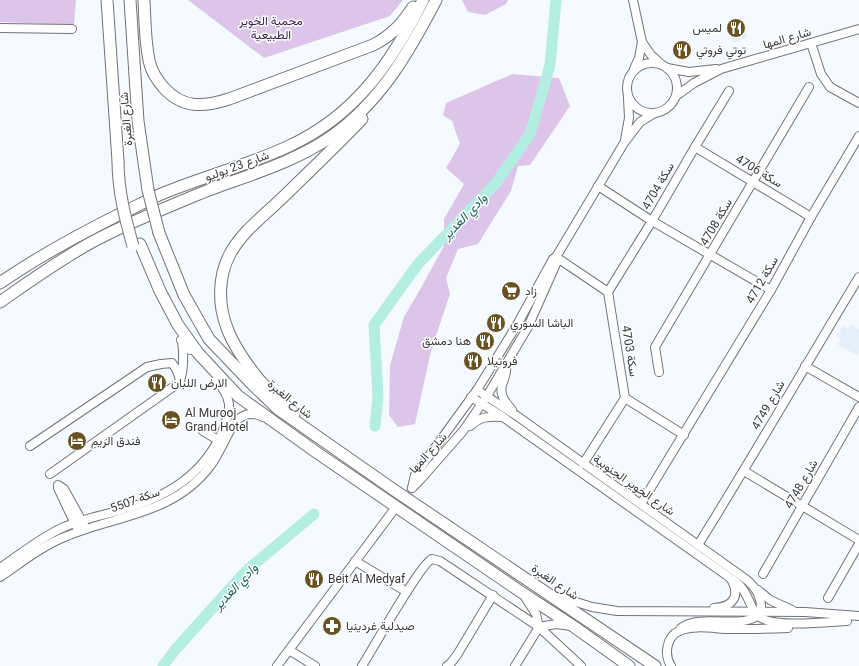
<svg xmlns="http://www.w3.org/2000/svg" width="859" height="666" viewBox="0 0 859 666" font-family="Roboto,Vazirmatn,sans-serif">
	<rect width="100%" height="100%" fill="#f4faff"/>
	<g fill="#e4effa">
		<path d="M743 27 747 37 733 43 729 33Z"/>
		<path d="M850 324 859 329V351L857 355 838 345 841 339 836 336 843 326 848 329Z"/>
	</g>
	<g fill="#ddc5ea">
		<path d="M0 0H76L74 25 0 22Z"/>
		<path d="M188 0H403L390 16 264 58Z"/>
		<path d="M462 0H508L506 4 485 15 468 12Z"/>
		<path d="M512 74 559 78 570 106 530 165 518 166 511 191 478 244 458 249 446 278 450 294 431 351 415 424 398 427 389 415 390 365 404 317 422 286 444 246V219L464 184 446 168 460 144 452 121 443 115 446 103Z"/>
	</g>
	<g fill="none" stroke-linecap="round" stroke-linejoin="round">
		<g stroke="#b4eee3" stroke-width="11">
			<path d="M375 426 378 396 374 325 418 264 496 183 530 134 550 65 556 0"/>
			<path d="M163 666 175 650 245 572 314 514"/>
		</g>
		<path stroke="#ced3d8" stroke-width="8" stroke-dasharray="8 4" stroke-linecap="butt" d="M394 511 412 488"/>
		<g stroke="#707479" stroke-width="10">
			<g id="minor">
				<path d="M633 0 642 42 639 58 634 69"/>
				<path d="M0 28 72 29"/>
				<path d="M642 42 651 55 661 64"/>
				<path d="M811 43 821 74 830 87 859 103"/>
				<circle cx="652" cy="88" r="25"/>
				<path d="M667 68 689 72 716 69"/>
				<path d="M676 96 694 83 721 69 859 29"/>
				<path d="M625 140 629 118 628 98"/>
				<path d="M695 147 811 217"/>
				<path d="M598 186 652 221 771 290"/>
				<path d="M556 257 608 292 625 398 583 464"/>
				<path d="M608 292 652 221 695 147 729 91"/>
				<path d="M181 340 190 350"/>
				<path d="M805 366 859 397"/>
				<path d="M506 367C507 373 505 376 503 382 498 393 505 402 512 410"/>
				<path d="M659 372 655 347 809 87"/>
				<path d="M477 390 517 416 747 580C757 589 762 598 761 612"/>
				<path d="M471 397 503 417 736 582C748 591 748 604 757 615 771 629 827 622 847 621"/>
				<path d="M625 398 684 435"/>
				<path d="M470 426C480 417 488 416 502 417"/>
				<path d="M203 431 218 440"/>
				<path d="M30 446 147 367 161 364 172 363C177 369 179 374 180 382"/>
				<path d="M744 471 859 540"/>
				<path d="M50 474 180 382C184 368 184 355 182 341"/>
				<path d="M58 485 64 489 84 525"/>
				<path d="M58 488 76 526"/>
				<path d="M412 488 415 475 477 390 518 323 553 259 556 257 624 143 640 122 653 114"/>
				<path d="M412 488 420 480 463 431 487 396 528 327 556 264"/>
				<path d="M641 504 771 290 811 217 859 136"/>
				<path d="M698 545C753 457 805 366 859 277"/>
				<path d="M355 561 407 592"/>
				<path d="M0 568C21 554 41 537 64 527 83 519 102 515 122 510 167 497 204 475 223 430 232 408 232 398 216 380"/>
				<path d="M763 574 859 407"/>
				<path d="M0 577C21 563 43 545 67 536 118 515 175 514 211 465 220 452 226 437 234 423 243 414 251 411 263 417"/>
				<path d="M758 590 770 600 792 610"/>
				<path d="M554 595 592 607 617 611 805 612 859 616"/>
				<path d="M828 598 859 544"/>
				<path d="M714 608C733 607 741 596 731 579"/>
				<path d="M539 627 556 624 572 626"/>
				<path d="M681 628C702 612 746 632 761 612"/>
				<path d="M289 650 315 666"/>
				<path d="M277 666 393 511"/>
				<path d="M362 666C372 650 421 563 432 559L440 561 539 627 581 666"/>
				<path d="M447 666 450 664 457 655 493 595"/>
				<path d="M515 666 539 627 536 614 525 597"/>
				<path d="M671 666C664 655 666 637 679 631 692 625 711 628 725 629 746 629 767 629 788 628"/>
			</g>
		</g>
		<g stroke="#707479" stroke-width="13">
			<g id="major">
				<path d="M107 0 118 161"/>
				<path d="M130 0 138 121 148 190"/>
				<path d="M144 0C145 19 145 47 150 64 152 73 158 81 164 88 183 109 204 107 229 99L373 45C391 36 402 24 413 7"/>
				<path d="M159 233 184 295 209 339 252 384 278 409 394 490 655 666"/>
				<path d="M140 244 160 291 178 325 198 353 238 396 316 452 521 592 573 626 629 666"/>
				<path d="M0 283C39 256 76 236 118 215 132 209 145 201 159 195 201 177 247 166 289 146 355 116 392 62 423 0"/>
				<path d="M0 302C30 281 62 258 94 241 126 224 160 210 194 196 240 177 291 165 332 136 381 101 409 52 436 0"/>
				<path d="M294 414C283 403 272 393 261 382 249 368 233 345 227 328 218 305 218 276 230 254 241 233 262 217 279 201 307 174 335 147 362 119"/>
			</g>
		</g>
		<use href="#minor" stroke="#fff" stroke-width="8"/>
		<use href="#major" stroke="#fff" stroke-width="11"/>
		<g stroke="#707479" stroke-width="13" stroke-linecap="butt">
			<g id="major-bridge">
				<path d="M118 161C118 190 125 218 133 246"/>
				<path d="M148 190 159 233"/>
			</g>
		</g>
		<use href="#major-bridge" stroke="#fff" stroke-width="11"/>
	</g>
	<defs>
		<g id="restaurant-disc" transform="scale(1)"><circle r="9.5" fill="#695222" stroke="#fff"/><path d="M-5-6h1v4h1v-4h1v4h1v-4h1v5L-1.5 .5V6h-2V.5L-5-1ZM5-6V6H3V1.5H1.5Q1.5-4 5-6Z" fill="#fff"/></g>
		<g id="supermarket-disc" transform="scale(1)"><circle r="9.5" fill="#695222" stroke="#fff"/><path d="M-6-5.5h2.5l.6 2H6L4.5 2H-2.5L-4.4-4H-6ZM-1.5 3.2a1.3 1.3 0 1 0 .1 0ZM3 3.2a1.3 1.3 0 1 0 .1 0Z" fill="#fff"/></g>
		<g id="hotel-disc" transform="scale(1)"><circle r="9.5" fill="#695222" stroke="#fff"/><path d="M-6-4.5h1.5V1H6V5H4.5V3h-9V5H-6ZM-4 0a1.8 1.8 0 1 1 3.6 0ZM.5 0V-2.5h3Q6-2.5 6 0Z" fill="#fff"/></g>
		<g id="pharmacy-disc" transform="scale(1)"><circle r="9.5" fill="#695222" stroke="#fff"/><path d="M-2-6h4v4h4v4h-4v4h-4v-4h-4v-4h4Z" fill="#fff"/></g>
	</defs>
	<g fill-rule="evenodd">
		<use href="#restaurant-disc" x="736" y="28"/>
		<use href="#restaurant-disc" x="682" y="50"/>
		<use href="#supermarket-disc" x="511" y="291"/>
		<use href="#restaurant-disc" x="496" y="323"/>
		<use href="#restaurant-disc" x="485" y="341"/>
		<use href="#restaurant-disc" x="473" y="361"/>
		<use href="#restaurant-disc" x="157" y="383"/>
		<use href="#hotel-disc" x="171" y="420"/>
		<use href="#hotel-disc" x="77" y="441"/>
		<use href="#restaurant-disc" x="314" y="579"/>
		<use href="#pharmacy-disc" x="332" y="626"/>
	</g>
	<g text-anchor="middle" stroke-width="3" stroke-linejoin="round" paint-order="stroke">
		<g font-size="12" fill="#3b1a4b" stroke="#fff">
			<text x="271" y="25">محمية الخوير<tspan x="271" dy="14">الطبيعية</tspan></text>
		</g>
		<g font-size="12" fill="#37393b" stroke="#fff" text-anchor="start">
			<text x="722" y="32" text-anchor="end">لميس</text>
			<text x="696" y="54">توتي فروتي</text>
			<text x="525" y="295">زاد</text>
			<text x="510" y="327">الباشا السوري</text>
			<text x="471" y="345" text-anchor="end">هنا دمشق</text>
			<text x="487" y="365">فروتيلا</text>
			<text x="171" y="387">الارض اللبان</text>
			<text x="185" y="417">Al Murooj<tspan x="185" dy="14">Grand Hotel</tspan></text>
			<text x="91" y="445">فندق الريم</text>
			<text x="328" y="583">Beit Al Medyaf</text>
			<text x="346" y="630">صيدلية غردينيا</text>
		</g>
		<g font-size="12" fill="#37393b" stroke="#fff">
			<text transform="translate(787 38) rotate(-16)" y="4">شارع المها</text>
			<text transform="translate(126 119) rotate(-95)" y="4">شارع الغبرة</text>
			<text transform="translate(237 166) rotate(-20)" y="4">شارع 23 يوليو</text>
			<text transform="translate(759 171) rotate(31)" y="4">4706 سكة</text>
			<text transform="translate(658 186) rotate(-60)" y="4">سكة 4704</text>
			<text transform="translate(716 222) rotate(-60)" y="4">سكة 4708</text>
			<text transform="translate(762 280) rotate(-60)" y="4">سكة 4712</text>
			<text transform="translate(630 351) rotate(81)" y="4">4703 سكة</text>
			<text transform="translate(290 399) rotate(39)" y="4">شارع الغبرة</text>
			<text transform="translate(768 405) rotate(-60)" y="4">4749 شارع</text>
			<text transform="translate(428 453) rotate(-48)" y="4">شارع المها</text>
			<text transform="translate(801 484) rotate(-60)" y="4">4748 شارع</text>
			<text transform="translate(634 485) rotate(35)" y="4">شارع الخوير الجنوبية</text>
			<text transform="translate(135 500) rotate(-20)" y="4">سكة 5507</text>
			<text transform="translate(555 582) rotate(34)" y="4">شارع الغبرة</text>
		</g>
		<g font-size="13" font-style="italic" fill="#19645a" stroke="#fff">
			<text transform="translate(464 216) rotate(-46)" y="5">وادي الغدير</text>
			<text transform="translate(235 586) rotate(-47)" y="5">وادي الغدير</text>
		</g>
	</g>
</svg>
